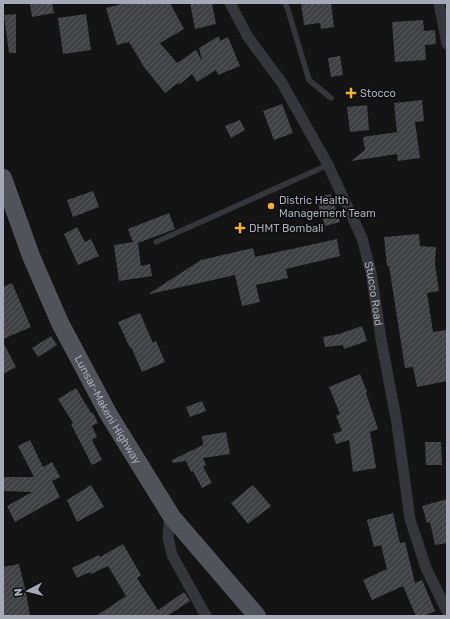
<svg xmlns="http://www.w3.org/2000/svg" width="450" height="619" viewBox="0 0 450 619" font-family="Rubik,sans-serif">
	<defs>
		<pattern id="building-hatch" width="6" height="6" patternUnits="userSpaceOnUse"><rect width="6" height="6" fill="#404145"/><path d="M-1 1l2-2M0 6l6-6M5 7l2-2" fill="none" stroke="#595a5e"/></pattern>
	</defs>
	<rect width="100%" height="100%" fill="#141415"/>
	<g fill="url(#building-hatch)">
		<path d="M30 3H52L54 13 32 17Z"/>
		<path d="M125 3H170L184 29 160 43 177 63 196 50 202 61 199 48 219 36 220 41 228 37 240 66 218 75 216 70 197 82 192 74 180 84 178 83 165 93 144 67 129 42 117 45 106 8Z"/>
		<path d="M190 3H212L216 24 195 29Z"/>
		<path d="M301 3H331L334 27 321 29 320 23 304 25Z"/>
		<path d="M16 14V53H9L4 15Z"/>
		<path d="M86 14 91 50 63 54 58 18Z"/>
		<path d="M423 20 424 31 435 30 436 44 425 45 426 60 395 62 392 22Z"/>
		<path d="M340 56 343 75 331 77 328 58Z"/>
		<path d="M422 100 424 121 415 122 420 158 398 161 397 154 351 161 365 150 363 137 397 132 394 103Z"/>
		<path d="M282 104 293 133 274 140 263 111Z"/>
		<path d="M367 105 369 130 350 132 347 107Z"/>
		<path d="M240 120 245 130 231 138 225 126Z"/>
		<path d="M93 191 99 207 73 217 67 200Z"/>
		<path d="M331 194 340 222 325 226 316 198Z"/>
		<path d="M169 213 175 229 138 243 141 266 150 264 152 276 119 281 114 245 133 242 128 229Z"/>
		<path d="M77 227 85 242 91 239 99 256 78 265 64 234Z"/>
		<path d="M419 234 420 246 436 247 435 264 439 291 427 293 433 332 447 330V381L417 387 413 367 405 368 389 266H387L384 237Z"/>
		<path d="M337 239 340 256 286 269 288 278 256 285 260 302 242 306 235 275 150 294V293L201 260 253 248 255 257Z"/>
		<path d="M12 283 31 327 3 339V287Z"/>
		<path d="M140 313 153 343 156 341 165 362 142 372 131 347 130 348 118 322Z"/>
		<path d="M362 326 367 341 344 349 343 345 325 347 323 337 339 334Z"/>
		<path d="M51 336 57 345 38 357 32 348Z"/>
		<path d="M3 342 16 367 3 374Z"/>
		<path d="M360 374 367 392 366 393 378 429 370 432 376 468 353 472 349 440 336 444 333 434 342 431 336 416 340 414 329 387Z"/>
		<path d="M76 388 91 413H93L98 423 92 426 97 437 92 440 102 460 92 465 71 424 73 423 58 399Z"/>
		<path d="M202 401 206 411 190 417 186 407Z"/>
		<path d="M226 432 230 454 203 458 206 465 203 467 212 483 202 488 193 471 191 472 186 461 173 463 172 460 203 445 202 436Z"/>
		<path d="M30 440 43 467 52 462 60 477 52 481 60 497 15 522 7 506 32 492 3 491V477H34L18 446Z"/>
		<path d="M425 442H441L442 465H426Z"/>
		<path d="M91 485 104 507 77 522 67 500Z"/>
		<path d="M253 485 271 506 248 524 231 503Z"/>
		<path d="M447 499V543L435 545 430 522 427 523 422 506Z"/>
		<path d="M393 513 400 543 405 542 415 583 422 580 435 611 424 616H416L403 586 372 600 363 580 387 569 381 545 374 547 367 520Z"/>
		<path d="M123 544 141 575 137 578 158 610 184 592 190 601 167 616H96L126 596 108 566 91 574 90 572 77 578 72 568 99 555 100 557Z"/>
		<path d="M19 564 26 593 30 616H3V567Z"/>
	</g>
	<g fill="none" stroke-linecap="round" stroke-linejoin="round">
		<g stroke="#35363b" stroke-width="5.5">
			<path d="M285 3 288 10 309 80 331 98"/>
			<path d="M156 242 328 165"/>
		</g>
		<g stroke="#35363b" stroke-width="11">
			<path id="s1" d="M230 3 248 37 282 83 328 165 362 238 371 272 381 339 397 424 410 519 426 568 447 611"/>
			<path d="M439 3 447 44"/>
			<path d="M172 517 169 524 168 537 172 555 206 616"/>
		</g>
		<path stroke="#51535a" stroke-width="18" id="s2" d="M3 178 31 256 60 323 109 415 172 517 257 616"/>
	</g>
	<g fill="#f5b02c" stroke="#0f0f10" stroke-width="1.5">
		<path d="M349 87h4v4h4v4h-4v4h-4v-4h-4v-4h4z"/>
		<circle cx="271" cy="206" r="4"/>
		<path d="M238 222h4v4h4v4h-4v4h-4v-4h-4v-4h4z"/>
	</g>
	<g text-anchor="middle" stroke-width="3.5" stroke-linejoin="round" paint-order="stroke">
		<g font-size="11" fill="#a5aab6" stroke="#0f0f10" text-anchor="start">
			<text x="360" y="97">Stocco</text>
			<text x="279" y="204">Distric Health<tspan x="279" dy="13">Management Team</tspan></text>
			<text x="249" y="232">DHMT Bombali</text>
		</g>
		<g font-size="11" fill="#a5aab6" stroke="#0f0f10">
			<text dy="4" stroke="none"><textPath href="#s1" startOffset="327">Stucco Road</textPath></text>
			<text dy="4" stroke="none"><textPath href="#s2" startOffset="255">Lunsar-Makeni Highway</textPath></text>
		</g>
	</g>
	<rect width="450" height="619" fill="none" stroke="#a5aab6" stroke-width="8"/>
	<g transform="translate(28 591) rotate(263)" stroke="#0f0f10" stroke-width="3" paint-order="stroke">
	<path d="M0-3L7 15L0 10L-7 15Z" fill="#a5aab6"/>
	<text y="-6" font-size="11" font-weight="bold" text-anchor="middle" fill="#a5aab6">N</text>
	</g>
</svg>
